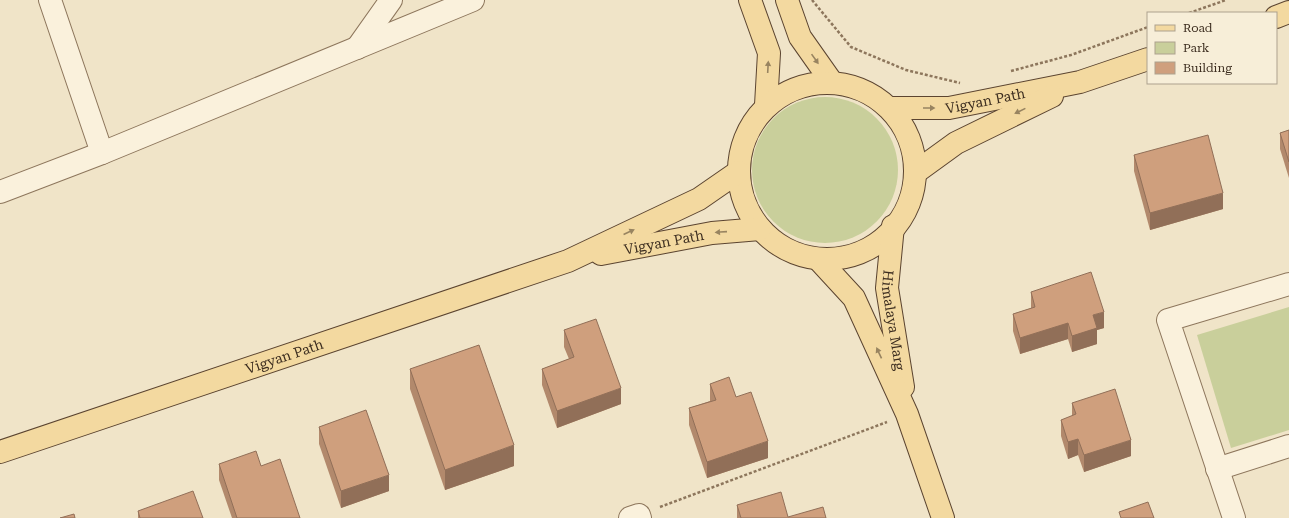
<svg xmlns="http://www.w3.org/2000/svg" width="1289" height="518" viewBox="0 0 1289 518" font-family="'Roboto Serif',serif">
	<rect width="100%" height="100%" fill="#f0e4c8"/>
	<g fill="#c9cf9b">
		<circle cx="825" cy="170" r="73"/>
		<path d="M1289 307V430L1231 448 1197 335Z"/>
	</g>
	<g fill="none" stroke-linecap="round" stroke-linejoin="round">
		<g stroke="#8d765c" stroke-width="24">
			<g id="minor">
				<path d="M50 0 102 153"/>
				<path d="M357 48 391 0"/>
				<path d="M0 192 102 153 473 0"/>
				<path d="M1217 469 1289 446"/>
				<path d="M630 518 639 515 640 518"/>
				<path d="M1234 518 1168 320 1289 284"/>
			</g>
		</g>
		<g stroke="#5b4430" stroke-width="24">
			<g id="major">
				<path d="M750 0 769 53 766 105"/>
				<path d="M787 0 800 37 831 81"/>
				<path d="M1276 17 1289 12"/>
				<circle cx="827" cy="171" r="88"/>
				<path id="s1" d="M890 108H949L1080 82 1148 59"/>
				<path d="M916 172 956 143 1052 96"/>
				<path id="s2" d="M893 226 887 288 903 387"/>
				<path id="s3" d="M601 254 712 233 760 229"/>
				<path d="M819 260 854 298 907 414 943 518"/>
				<path id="s4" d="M0 452 568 261 699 199 738 172"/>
			</g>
		</g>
		<g stroke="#8d765c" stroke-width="2.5" stroke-dasharray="3 2" stroke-linecap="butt">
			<path d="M812 0 851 47 906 70 960 83"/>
			<path d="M1189 13 1226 0"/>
			<path d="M1011 71 1071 55 1148 27"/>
			<path d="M660 507 887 422"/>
		</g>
		<use href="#minor" stroke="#faf1dc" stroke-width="22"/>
		<use href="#major" stroke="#f3d9a0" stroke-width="22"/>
	</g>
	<g fill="#b2896c">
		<path d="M1289 130V178L1280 149V133Z"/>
		<path d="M1134 155 1223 209 1150 230 1134 171Z"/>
		<path d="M1031 292 1104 328 1097 330V344L1072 352 1068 339 1020 354 1013 331V314L1031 308Z"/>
		<path d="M564 330 621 404 557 428 542 385V369L569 359 564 347Z"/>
		<path d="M410 369 514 466 445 490 410 389Z"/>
		<path d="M710 384 736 397 768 458 707 478 689 425V408L710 401Z"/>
		<path d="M1072 403 1131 456 1084 472 1078 455 1068 459 1061 436V420L1072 416Z"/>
		<path d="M319 427 389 491 341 508 319 444Z"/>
		<path d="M219 464 261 466 300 518H232L219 480Z"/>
		<path d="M737 505 788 517 826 518H737Z"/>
		<path d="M138 511 203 518H138Z"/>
	</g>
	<g fill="#916f58">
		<path d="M1223 193V209L1150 230V213Z"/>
		<path d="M1104 312V328L1097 330V344L1072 352V336L1093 315Z"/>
		<path d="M1068 323V339L1020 354V338Z"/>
		<path d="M621 388V404L557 428V411Z"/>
		<path d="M1078 439V455L1068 459V442Z"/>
		<path d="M1131 440V456L1084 472V455Z"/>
		<path d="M768 441V458L707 478V462Z"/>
		<path d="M514 445V466L445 490V470Z"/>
		<path d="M389 475V491L341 508V491Z"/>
	</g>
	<g fill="#cf9f7d" stroke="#916f58">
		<path d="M1289 130V162L1280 133Z"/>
		<path d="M1208 135 1223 193 1150 213 1134 155Z"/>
		<path d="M1091 272 1104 312 1093 315 1097 328 1072 336 1068 323 1020 338 1013 314 1035 307 1031 292Z"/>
		<path d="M596 319 621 388 557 411 542 369 574 357 564 330Z"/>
		<path d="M479 345 514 445 445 470 410 369Z"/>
		<path d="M729 377 736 397 751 392 768 441 707 462 689 408 716 400 710 384Z"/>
		<path d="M1115 389 1131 440 1084 455 1078 439 1068 442 1061 420 1076 414 1072 403Z"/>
		<path d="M366 410 389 475 341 491 319 427Z"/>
		<path d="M256 451 261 466 280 459 300 518H237L219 464Z"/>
		<path d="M193 491 203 518H140L138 511Z"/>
		<path d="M781 492 788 517 823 507 826 518H741L737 505Z"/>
		<path d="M1148 502 1154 518H1121L1119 512Z"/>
		<path d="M74 514 75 518H60Z"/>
	</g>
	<defs><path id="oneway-solid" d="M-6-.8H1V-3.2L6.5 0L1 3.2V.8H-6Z"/></defs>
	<g fill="#988460">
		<use href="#oneway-solid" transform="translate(815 59) rotate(55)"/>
		<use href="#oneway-solid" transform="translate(768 67) rotate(-87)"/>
		<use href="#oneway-solid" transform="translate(929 108)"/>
		<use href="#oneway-solid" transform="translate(1020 111) rotate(154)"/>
		<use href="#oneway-solid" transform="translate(629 232) rotate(-25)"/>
		<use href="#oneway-solid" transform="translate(721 232) rotate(176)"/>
		<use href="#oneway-solid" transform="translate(879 353) rotate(-115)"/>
	</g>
	<g text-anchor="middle" stroke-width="3.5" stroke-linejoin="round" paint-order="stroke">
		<g font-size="14" fill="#3d2e20" stroke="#f7eed8">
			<text dy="5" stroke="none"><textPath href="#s1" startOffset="96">Vigyan Path</textPath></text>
			<text dy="5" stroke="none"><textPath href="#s3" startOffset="64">Vigyan Path</textPath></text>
			<text dy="5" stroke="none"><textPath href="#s2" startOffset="95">Himalaya Marg</textPath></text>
			<text dy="5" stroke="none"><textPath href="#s4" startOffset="300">Vigyan Path</textPath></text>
		</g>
	</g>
	<rect x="1147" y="12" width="130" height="72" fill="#f7eed8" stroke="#ada18e"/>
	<rect x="1155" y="25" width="20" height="6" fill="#f3d9a0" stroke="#ada18e"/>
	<text x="1183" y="32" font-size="12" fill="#3d2e20">Road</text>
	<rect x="1155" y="42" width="20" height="12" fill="#c9cf9b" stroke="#ada18e"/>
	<text x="1183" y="52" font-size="12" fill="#3d2e20">Park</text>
	<rect x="1155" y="62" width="20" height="12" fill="#cf9f7d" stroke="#ada18e"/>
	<text x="1183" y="72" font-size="12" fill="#3d2e20">Building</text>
</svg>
